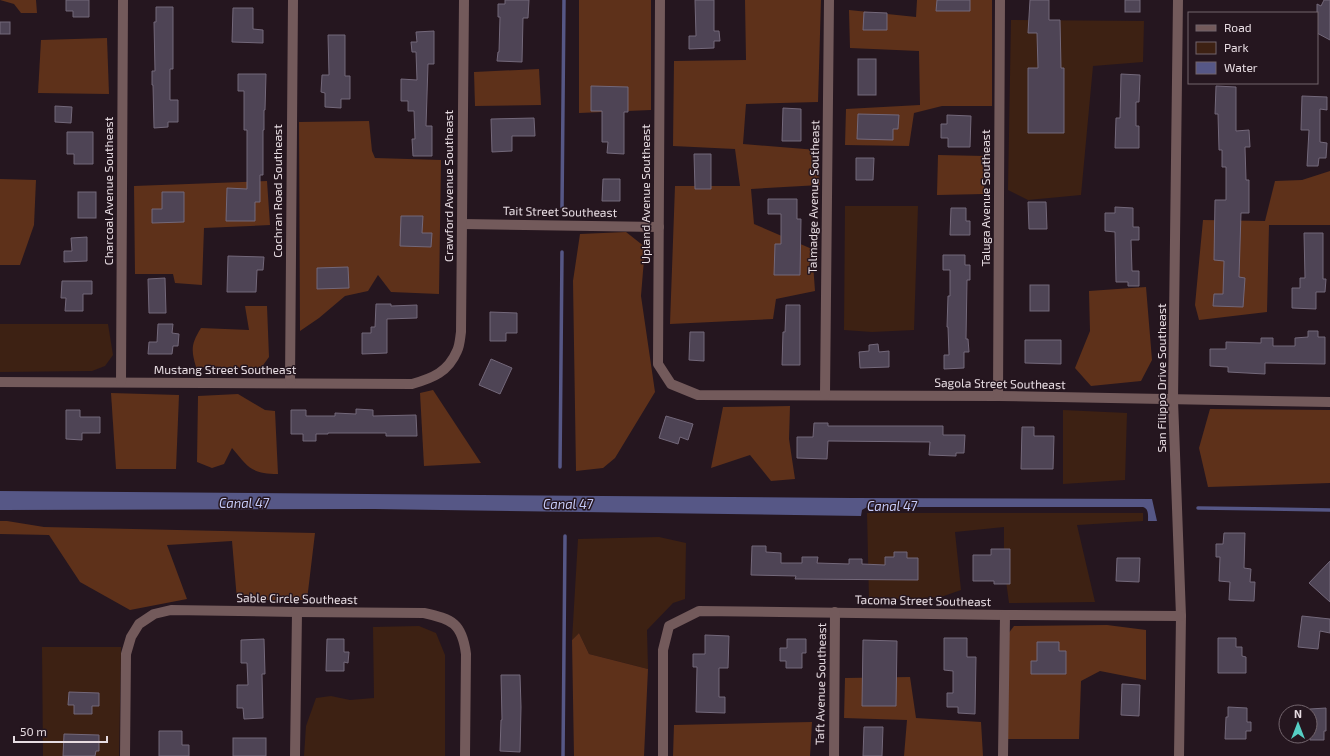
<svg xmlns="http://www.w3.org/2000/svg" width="1330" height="756" viewBox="0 0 1330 756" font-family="'Exo 2',sans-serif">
	<rect width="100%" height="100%" fill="#25161f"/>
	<g fill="#3d2113">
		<path d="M1011 20 1144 21 1143 62 1093 66 1081 195 1028 200 1008 190Z"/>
		<path d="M845 206H918L914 330 872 332 844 330Z"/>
		<path d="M0 324H108L113 355 105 366 92 371 0 372Z"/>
		<path d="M1063 410 1127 413 1125 480 1063 484Z"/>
		<path d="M867 513H1143V521L1077 525 1095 602 1009 603 1004 566V527L955 532 961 590 941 597 869 600Z"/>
		<path d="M659 537 686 543 685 599 673 603 647 630 648 669 589 654 579 633 572 640 578 539Z"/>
		<path d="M419 626 436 633 445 655V756H304L306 726 316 698 331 696 350 700 374 698 373 627Z"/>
		<path d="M42 647H121L119 756H43Z"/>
	</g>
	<g fill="#5e311a">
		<path d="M0 0H36L37 13H21L14 4Z"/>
		<path d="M579 0H651V110L579 113Z"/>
		<path d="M745 0H821L818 102 746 104 743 144 817 150 820 185 751 189 754 224 812 249 815 291 776 299 773 319 670 324 675 186H740L735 149 673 146 674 61 746 60Z"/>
		<path d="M917 0H992V106H942L914 113 909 146 845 145 846 109 920 105 919 51 850 48 849 10 916 17Z"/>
		<path d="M107 38 109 94 38 93 41 40Z"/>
		<path d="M539 69 541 105 475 106 474 72Z"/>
		<path d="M369 121 372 151 375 158 441 160 439 294 391 292 378 275 368 291 345 296 319 318 300 331 299 122Z"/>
		<path d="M938 155 984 156V194L937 195Z"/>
		<path d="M1330 171V225H1269L1267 312 1199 320 1195 305 1203 220 1265 221 1275 181 1302 180Z"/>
		<path d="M0 179 36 180 34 225 20 265H0Z"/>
		<path d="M267 181 270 225 204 228 202 285 175 283 173 274H135L134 186Z"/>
		<path d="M626 232 645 247 641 296 655 392 615 458 603 468 576 471 573 281 580 234Z"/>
		<path d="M1146 287 1152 360 1141 381 1091 386 1075 368 1090 331 1089 291Z"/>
		<path d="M245 306H267L269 357 261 368 196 367C191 350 191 344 201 328L249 330Z"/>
		<path d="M433 390 481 463 424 466 420 393Z"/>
		<path d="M111 393 179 395 176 469H116Z"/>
		<path d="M238 394 265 410 275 411 278 474C251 474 248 467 232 448L224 464 212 468 197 462 198 396Z"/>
		<path d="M790 406 789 439 795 479 771 481 750 455 711 468 723 407Z"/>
		<path d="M1210 409 1330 410V483L1208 487 1199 448Z"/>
		<path d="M0 521H7L44 527 315 533 307 600H237L232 541 167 545 187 599 130 610 80 582 49 535 0 534Z"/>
		<path d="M1107 625 1146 630V680L1100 671 1081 681 1079 739H1008V634L1014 626Z"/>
		<path d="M579 633 589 654 648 669 644 756H574L572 640Z"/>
		<path d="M910 677 916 718 981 722 983 756H904L907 720 844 718 845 678Z"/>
		<path d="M812 722 810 756H673L674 725Z"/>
	</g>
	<path fill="#565786" d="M0 491 852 498 1152 499 1157 521H1148C1148 515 1149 509 1143 507H867L862 510 861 516 374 509 0 510Z"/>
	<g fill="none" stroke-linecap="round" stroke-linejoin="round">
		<g stroke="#565786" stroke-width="3.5">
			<path d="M562 207 564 0"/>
			<path d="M560 467 562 252"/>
			<path d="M1198 508 1330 510"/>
			<path d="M563 756 565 536"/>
		</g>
	</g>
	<g fill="#4e4455" stroke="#73687a">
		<path d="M66 0H89V17H73V11H66Z"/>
		<path d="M505 0H529L528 18H523L522 62 497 61 498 52H499L500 17H498V4H505Z"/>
		<path d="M695 0H714V31H719L720 41H714V48L689 49V36H696Z"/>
		<path d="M937 0H970V11H936Z"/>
		<path d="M1030 0H1049V20H1060L1061 68H1064V133H1028V68H1038L1037 33H1028Z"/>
		<rect x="1125" y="0" width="15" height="12"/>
		<path d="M1324 0H1330V40L1317 33V4L1321 6Z"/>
		<path d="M156 7H173V69H170V100H178V122H168V127L154 128 153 85H152V71H155L154 22H156Z"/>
		<path d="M233 8H253V29L263 30V43L232 42Z"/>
		<path d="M864 12 887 13V30H863Z"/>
		<rect x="0" y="22" width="10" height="12"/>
		<path d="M434 31V64H428L426 126H432V156H413L412 139H415L414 111H408V101H401V79L417 80 416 52H412L411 42H417L416 32Z"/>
		<path d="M328 35H345V76H350V99H341V108L325 107V93L321 92 322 75H329Z"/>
		<rect x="858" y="59" width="18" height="36"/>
		<path d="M238 74H266L265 110H264V130H263V175H260V202H255V221H226L227 188 247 189V130H244V91H238Z"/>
		<path d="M1121 74 1140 75 1139 102H1136V126H1139V148H1115L1116 118H1120Z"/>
		<path d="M591 86 628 87V112H624V154L607 153 608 142H602V111H591Z"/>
		<path d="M1216 86 1236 87V131L1249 130 1250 147H1245L1246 180H1249V213H1241L1239 277 1245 278 1243 307 1213 306 1214 294H1223L1224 261 1214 260 1215 200H1226V167H1222V150H1219L1218 114H1215Z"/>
		<path d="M1302 96 1327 97V110L1320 109V142L1327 143 1326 158H1319L1318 166H1307L1309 130H1301Z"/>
		<path d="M55 106 72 107 71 123 55 122Z"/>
		<path d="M783 108 801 109V141H782Z"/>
		<path d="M858 114 899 115 898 129H893V140L857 139Z"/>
		<path d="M947 115 971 116 970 147H948V138H941V124H947Z"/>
		<path d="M534 118 535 136H512V151L492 152 491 119Z"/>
		<path d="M67 132H93V164H74V154H67Z"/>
		<path d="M694 154H711V189H695Z"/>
		<path d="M856 158H874L873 180H856Z"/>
		<path d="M603 179H620V201H602Z"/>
		<rect x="78" y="192" width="18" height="26"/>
		<path d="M162 192H184V222L152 223V209H162Z"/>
		<path d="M768 199H797V219H801L800 275H774L775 244H781V214H768Z"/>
		<path d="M1028 202H1046L1047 229H1029Z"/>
		<path d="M1115 207 1133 208V227H1139V240H1131L1132 271H1139V286H1128V282H1116L1115 232 1105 231V213H1115Z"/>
		<path d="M951 208H966V221H970V235H950Z"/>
		<path d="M401 216H423L422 233H432L431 247 400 246Z"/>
		<path d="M1304 233H1323V279H1326L1325 292H1316V309L1292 308V288H1300V278H1305Z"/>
		<path d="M87 237V261L64 262V251H72L71 238Z"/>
		<path d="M943 255H965V265H970V280H967L966 339H968L969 352H964V368L944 369V355H949L948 327H947L948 296H950V270H943Z"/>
		<path d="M228 256 264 257 263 270H257L256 292H227Z"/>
		<path d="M348 267 349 288 317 289V268Z"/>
		<path d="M165 278 166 313H149L148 279Z"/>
		<path d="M62 281H92V294H83V311H65L66 298H61Z"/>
		<rect x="1030" y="285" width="19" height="26"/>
		<path d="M376 304H391V306L417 305V318L387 319V353L362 354V333H371V327H375Z"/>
		<path d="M786 305H800V365H782L783 332H785Z"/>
		<path d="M490 312 517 313V333H506V341H490Z"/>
		<path d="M158 324H173L172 333 179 334 178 346H173L172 354H148L149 342H157Z"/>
		<path d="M1308 331H1318V337H1325V364L1265 363V374L1228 372V367L1210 366V349H1226V342L1261 343V338H1273V346H1295V338L1308 337Z"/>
		<path d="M690 332H704V361L689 360Z"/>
		<path d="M1025 340H1061V364L1025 363Z"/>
		<path d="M878 344 879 352 889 351V367L860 368 859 352 869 351V345Z"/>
		<path d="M491 359 512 368 500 394 479 385Z"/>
		<path d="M356 409 373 410V416L416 415 417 436H386V433H328V434H316V441H303V434H291V410H306V416H335V413L356 414Z"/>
		<path d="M66 410H80V417H100V433H82V440L66 439Z"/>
		<path d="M666 416 693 424 688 440 680 437 678 444 659 438Z"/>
		<path d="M814 423H828V426H943V435H965L964 453H956V456L929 455 930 442 828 441 827 459 797 458V437H813Z"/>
		<path d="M1022 427H1034V436H1054L1053 469H1021Z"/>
		<path d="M1224 533H1245L1244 568 1251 569 1250 582H1255L1254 601 1229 600 1230 582 1219 581 1220 557H1216V544H1223Z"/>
		<path d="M752 546H766V552L781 553V563H802V557H818L817 563 849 564V559H862V564L885 565V557H894V552H907V558H918V580L795 579 796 576 751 575Z"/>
		<path d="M991 549H1010V584H994V581H973V555H991Z"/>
		<path d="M1117 558H1140L1139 582 1116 581Z"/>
		<path d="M1330 561V602L1309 583Z"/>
		<path d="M1302 616 1330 619V633L1320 631 1318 649 1298 647Z"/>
		<path d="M705 635 729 636 728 668H719V697H725V713L696 712 697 667H693V654H705Z"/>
		<path d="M944 638H967V657H976L975 714 958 713V707H947V693H953V671L944 670Z"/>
		<path d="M1218 638H1236V647H1242V656L1246 657V673H1218Z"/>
		<path d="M264 639 265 674H262L263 718 244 719 243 708H237V685H248L247 663H241V640Z"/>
		<path d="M327 639H344V652H349L348 663 344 662V671H326Z"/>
		<path d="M787 639H806V653H802V668H786V661H780V648H787Z"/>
		<path d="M863 640 897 641 896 706H862Z"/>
		<path d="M1037 642H1059V651H1066V674H1031V661H1037Z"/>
		<path d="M501 675H520L521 707 520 752 500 751 501 720H502Z"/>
		<path d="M1122 684 1140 685 1139 716 1121 715Z"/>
		<path d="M69 692 99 693V706H92V714H74V705H68Z"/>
		<path d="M1228 707 1247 708V722H1251V731H1246V739H1225L1226 717H1228Z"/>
		<path d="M1326 708V731H1324V740H1310V709Z"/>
		<path d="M864 727H883L882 756H863Z"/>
		<path d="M159 731H182V745H189V756H159Z"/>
		<path d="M64 734 99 735V751H96L95 756H63Z"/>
		<rect x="233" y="738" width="33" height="18"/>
	</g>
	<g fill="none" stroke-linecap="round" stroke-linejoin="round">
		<g stroke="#735a5b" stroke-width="10">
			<path d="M660 0 658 364 671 384 698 395 998 396 1330 402"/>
			<path d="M1178 0 1173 400 1181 616 1179 756"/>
			<path d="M462 224 659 227"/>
			<path d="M0 382 412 384C433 378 448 372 457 351 460 345 460 338 461 332L464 0"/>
			<path d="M121 382 123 0"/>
			<path d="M290 383 293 0"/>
			<path d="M825 395 829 0"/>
			<path d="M998 396 1000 0"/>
			<path d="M125 756 126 654 131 637 139 624 154 614 171 610 297 612 424 613C452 619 462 623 466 654L465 756"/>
			<path d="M295 756 297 612"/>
			<path d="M663 756V650L669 626 699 611 1005 615 1181 616"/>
			<path d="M834 756 835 612"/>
			<path d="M1003 756 1005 615"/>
		</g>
	</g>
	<g text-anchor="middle" stroke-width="3" stroke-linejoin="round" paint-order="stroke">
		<g font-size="12" fill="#e7dce2" stroke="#25161f">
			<text transform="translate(449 186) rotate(-90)" y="4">Crawford Avenue Southeast</text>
			<text transform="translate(109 191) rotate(-90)" y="4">Charcoal Avenue Southeast</text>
			<text transform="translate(278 191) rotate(-90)" y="4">Cochran Road Southeast</text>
			<text transform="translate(646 194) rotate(-90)" y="4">Upland Avenue Southeast</text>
			<text transform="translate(814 197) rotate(-89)" y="4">Talmadge Avenue Southeast</text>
			<text transform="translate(986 198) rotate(-90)" y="4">Taluga Avenue Southeast</text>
			<text transform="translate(560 212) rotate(1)" y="4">Tait Street Southeast</text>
			<text x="225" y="374">Mustang Street Southeast</text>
			<text transform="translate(1162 378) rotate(-90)" y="4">San Filippo Drive Southeast</text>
			<text transform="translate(1000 384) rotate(1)" y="4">Sagola Street Southeast</text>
			<text transform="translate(297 599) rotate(1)" y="4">Sable Circle Southeast</text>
			<text transform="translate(923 601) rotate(1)" y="4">Tacoma Street Southeast</text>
			<text transform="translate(821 684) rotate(-89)" y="4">Taft Avenue Southeast</text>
		</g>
		<g font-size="13" font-style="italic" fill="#c5c9f6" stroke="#25161f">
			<text x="244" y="508">Canal 47</text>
			<text x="568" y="509">Canal 47</text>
			<text x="892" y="511">Canal 47</text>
		</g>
	</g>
	<rect x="1188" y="12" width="130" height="72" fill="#25161f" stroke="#73656d"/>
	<rect x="1196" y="25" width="20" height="6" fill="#735a5b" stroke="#73656d"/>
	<text x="1224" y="32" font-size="12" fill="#e7dce2">Road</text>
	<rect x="1196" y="42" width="20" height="12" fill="#3d2113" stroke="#73656d"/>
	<text x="1224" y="52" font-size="12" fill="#e7dce2">Park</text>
	<rect x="1196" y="62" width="20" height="12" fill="#565786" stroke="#73656d"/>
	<text x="1224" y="72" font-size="12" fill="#e7dce2">Water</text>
	<g transform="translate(1298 724)"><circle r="19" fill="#25161f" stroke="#73656d"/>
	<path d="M0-3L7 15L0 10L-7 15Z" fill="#56cec4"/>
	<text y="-6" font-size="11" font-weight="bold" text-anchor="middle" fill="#e7dce2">N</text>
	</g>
	<path d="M14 736v6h93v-6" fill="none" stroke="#e7dce2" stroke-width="2"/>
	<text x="20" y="736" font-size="12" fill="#e7dce2" stroke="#25161f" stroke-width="3" paint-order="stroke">50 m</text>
</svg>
